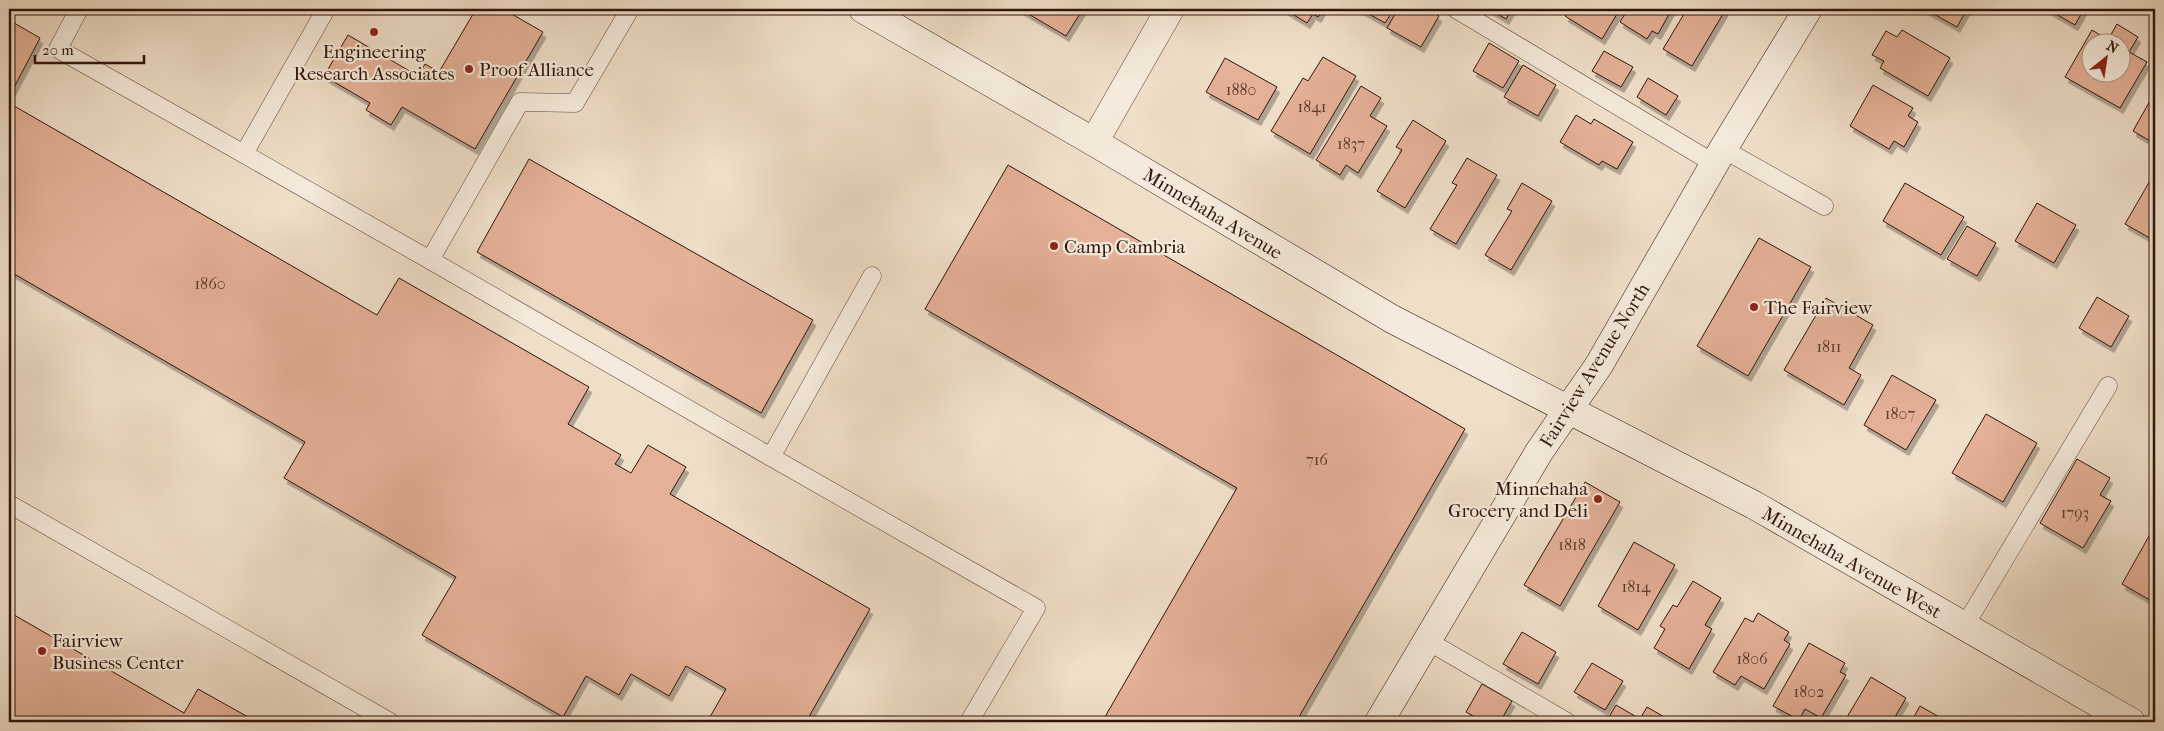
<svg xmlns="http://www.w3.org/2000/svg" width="2164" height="731" viewBox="0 0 2164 731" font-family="'IM FELL French Canon',serif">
	<defs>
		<filter id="shadow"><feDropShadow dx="3" dy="5.5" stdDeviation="0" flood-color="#0004"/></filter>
	</defs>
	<rect width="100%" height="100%" fill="#efdec8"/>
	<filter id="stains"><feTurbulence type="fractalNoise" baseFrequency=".004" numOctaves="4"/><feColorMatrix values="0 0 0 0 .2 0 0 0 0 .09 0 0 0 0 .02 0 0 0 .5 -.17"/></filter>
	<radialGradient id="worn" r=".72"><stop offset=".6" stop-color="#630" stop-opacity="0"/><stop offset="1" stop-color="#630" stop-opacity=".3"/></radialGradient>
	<g fill="#e4b097" stroke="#30140a" fill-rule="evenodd" filter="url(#shadow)">
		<path d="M476 9H503L543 32 475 149 402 107 391 125 366 110 370 103 324 76 348 35 418 76 425 64 439 72Z"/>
		<path d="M1020 9H1083L1066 36Z"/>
		<path d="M1284 9H1323L1318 17 1313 14 1307 23Z"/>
		<path d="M1360 9H1394L1385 23Z"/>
		<path d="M1398 9H1427L1439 16 1421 47 1387 28Z"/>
		<path d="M1489 9H1512L1506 19Z"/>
		<path d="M1570 9H1620L1602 39 1565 16Z"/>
		<path d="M1628 9H1672L1658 34 1652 31 1647 39 1620 22Z"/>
		<path d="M1687 9H1726L1692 66 1663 49Z"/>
		<path d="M1925 9H1967L1957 27Z"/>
		<path d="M2047 9H2084L2075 25Z"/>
		<path d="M9 20 40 38 9 97Z"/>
		<path d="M2117 24 2138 37 2129 52 2147 62 2120 108 2065 77 2092 30 2108 40ZM2092 42H2122V72H2092Z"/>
		<path d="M1902 30 1950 58 1928 96 1880 68 1884 61 1872 55 1886 31 1897 37Z"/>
		<path d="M1489 43 1519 61 1503 88 1473 71Z"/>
		<path d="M1604 51 1633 67 1621 87 1592 71Z"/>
		<path d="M1323 57 1356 76 1310 154 1271 131 1303 78 1308 81Z"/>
		<path d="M1225 58 1277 87 1258 120 1206 92Z"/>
		<path d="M1523 65 1556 85 1538 116 1504 97Z"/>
		<path d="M1648 78 1678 96 1666 115 1637 97Z"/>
		<path d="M1873 85 1913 108 1908 116 1918 122 1904 147 1894 141 1889 149 1850 126Z"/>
		<path d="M1361 86 1381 98 1370 116 1387 126 1358 173 1346 165 1340 175 1316 160Z"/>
		<path d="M2155 92V144L2133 131Z"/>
		<path d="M9 103 377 315 399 278 589 387 568 424 621 455 615 464 631 473 648 445 686 467 670 494 870 609 806 722H707L726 689 686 666 669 696 631 674 619 695 586 676 563 717 422 635 456 577 284 478 305 442 9 271Z"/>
		<path d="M1576 115 1591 124 1594 119 1633 142 1617 169 1602 161 1599 165 1560 142Z"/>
		<path d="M1413 120 1446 141 1405 208 1377 191 1402 150 1396 147Z"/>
		<path d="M1467 158 1497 175 1456 244 1430 229 1457 185 1452 183Z"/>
		<path d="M529 159 813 320 761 413 477 252Z"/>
		<path d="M1008 165 1465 429 1296 722H1102L1237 488 925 309Z"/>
		<path d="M2155 172V241L2125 224Z"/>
		<path d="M1522 183 1552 201 1511 270 1485 255 1512 211 1507 209Z"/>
		<path d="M1905 183 1964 217 1941 255 1883 221Z"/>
		<path d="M2037 203 2076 225 2054 263 2015 241Z"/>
		<path d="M1967 226 1996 243 1977 276 1947 259Z"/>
		<path d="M1759 238 1811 267 1748 376 1697 346Z"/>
		<path d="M2097 297 2129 316 2111 347 2079 328Z"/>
		<path d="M1826 298 1873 325 1849 368 1861 375 1844 405 1784 370Z"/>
		<path d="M1892 375 1936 400 1906 450 1864 425Z"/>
		<path d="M1986 414 2037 443 2003 502 1952 473Z"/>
		<path d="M2077 459 2110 478 2100 495 2111 501 2083 548 2040 523Z"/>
		<path d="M1585 482 1620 502 1560 606 1524 585Z"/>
		<path d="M2153 529 2155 530V603L2122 584Z"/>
		<path d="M1634 542 1675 565 1638 630 1598 606Z"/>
		<path d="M1693 581 1721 598 1705 625 1712 629 1689 669 1654 648 1665 629 1660 626 1673 605 1677 607Z"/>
		<path d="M9 612 184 713 198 689 257 722H9Z"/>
		<path d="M1758 613 1789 632 1784 640 1790 644 1764 689 1741 676 1735 685 1713 672 1745 618 1753 622Z"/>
		<path d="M1522 632 1556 652 1538 684 1503 664Z"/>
		<path d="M1809 643 1845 663 1840 672 1846 675 1821 718 1805 709 1799 720 1773 706Z"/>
		<path d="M1592 663 1623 681 1605 710 1574 692Z"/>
		<path d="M1871 677 1906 698 1892 722H1844Z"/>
		<path d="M1482 684 1512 701 1500 722H1484L1466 712Z"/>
		<path d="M1616 705 1640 719 1647 707 1673 722H1606Z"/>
		<path d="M1920 706 1948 722H1911Z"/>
	</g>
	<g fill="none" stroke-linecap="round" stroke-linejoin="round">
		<g stroke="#60463a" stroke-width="19">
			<g id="lane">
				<path d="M79 9 58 49 244 154"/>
				<path d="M326 9 244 154 430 260"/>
				<path d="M630 9 575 103 520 102 430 260 771 457"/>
				<path d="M1456 9 1715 164"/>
				<path d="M1723 149 1824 206"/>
				<path d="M872 276 771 457 1036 608 969 722"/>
				<path d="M9 504 390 722"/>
				<path d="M1964 627 2108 386"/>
				<path d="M1426 640 1567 722"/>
			</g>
		</g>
		<g stroke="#60463a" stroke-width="29">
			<path id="street" d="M1094 142 1170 9"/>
		</g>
		<g stroke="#30140a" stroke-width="29">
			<g id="secondary">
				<path d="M863 9 1094 142 1392 319 1754 505 2131 722"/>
				<path d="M1379 722 1539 452 1599 365 1723 149 1808 9"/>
			</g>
		</g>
		<use href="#lane" stroke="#f5eadb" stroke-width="18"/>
		<use href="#street" stroke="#f5eadb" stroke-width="28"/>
		<use href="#secondary" stroke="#f5eadb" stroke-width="28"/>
	</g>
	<g fill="#8f2418" stroke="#f5eadb" stroke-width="2">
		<circle cx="374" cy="32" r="5"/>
		<circle cx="469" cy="69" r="5"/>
		<circle cx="1054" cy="246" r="5"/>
		<circle cx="1754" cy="307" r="5"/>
		<circle cx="1598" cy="499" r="5"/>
		<circle cx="42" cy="651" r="5"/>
	</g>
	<g text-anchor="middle" stroke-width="4.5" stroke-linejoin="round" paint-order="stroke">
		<g font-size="16" fill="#5d3b2d">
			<text x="1241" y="95">1880</text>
			<text x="1312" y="112">1841</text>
			<text x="1351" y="149">1837</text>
			<text x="210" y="289">1860</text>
			<text x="1829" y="352">1811</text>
			<text x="1900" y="419">1807</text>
			<text x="1317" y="465">716</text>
			<text x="2075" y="518">1793</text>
			<text x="1572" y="550">1818</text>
			<text x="1636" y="592">1814</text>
			<text x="1752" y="664">1806</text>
			<text x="1809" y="697">1802</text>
		</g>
		<g font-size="19" fill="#30140a" stroke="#f5eadb" text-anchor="start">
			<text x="374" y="58" text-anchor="middle">Engineering<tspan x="374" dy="22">Research Associates</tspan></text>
			<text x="479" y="76">Proof Alliance</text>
			<text x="1064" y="253">Camp Cambria</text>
			<text x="1764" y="314">The Fairview</text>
			<text x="1588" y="495" text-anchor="end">Minnehaha<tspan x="1588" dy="22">Grocery and Deli</tspan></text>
			<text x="52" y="647">Fairview<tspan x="52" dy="22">Business Center</tspan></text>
		</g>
		<g font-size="19" fill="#30140a" stroke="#f5eadb">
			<text transform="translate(1213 213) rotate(31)" y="7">Minnehaha Avenue</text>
			<text transform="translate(1594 365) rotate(-58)" y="7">Fairview Avenue North</text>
			<text transform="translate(1852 562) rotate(30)" y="7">Minnehaha Avenue West</text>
		</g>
	</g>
	<rect width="2164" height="731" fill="none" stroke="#efdec8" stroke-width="30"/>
	<rect x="10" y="10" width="2144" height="711" fill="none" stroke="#30140a" stroke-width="2.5"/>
	<rect x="15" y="15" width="2134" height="701" fill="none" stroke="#30140a"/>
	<g transform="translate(2106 58) rotate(30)"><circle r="24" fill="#f5eadb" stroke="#a69487"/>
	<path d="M0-4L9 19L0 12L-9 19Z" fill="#8f2418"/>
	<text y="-8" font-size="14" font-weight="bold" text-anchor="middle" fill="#30140a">N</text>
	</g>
	<path d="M35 55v8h109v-8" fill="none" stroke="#30140a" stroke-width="2.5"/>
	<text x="42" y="55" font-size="15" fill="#30140a" stroke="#f5eadb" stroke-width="4" paint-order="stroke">20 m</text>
	<rect width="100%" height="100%" filter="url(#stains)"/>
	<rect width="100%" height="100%" fill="url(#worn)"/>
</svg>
